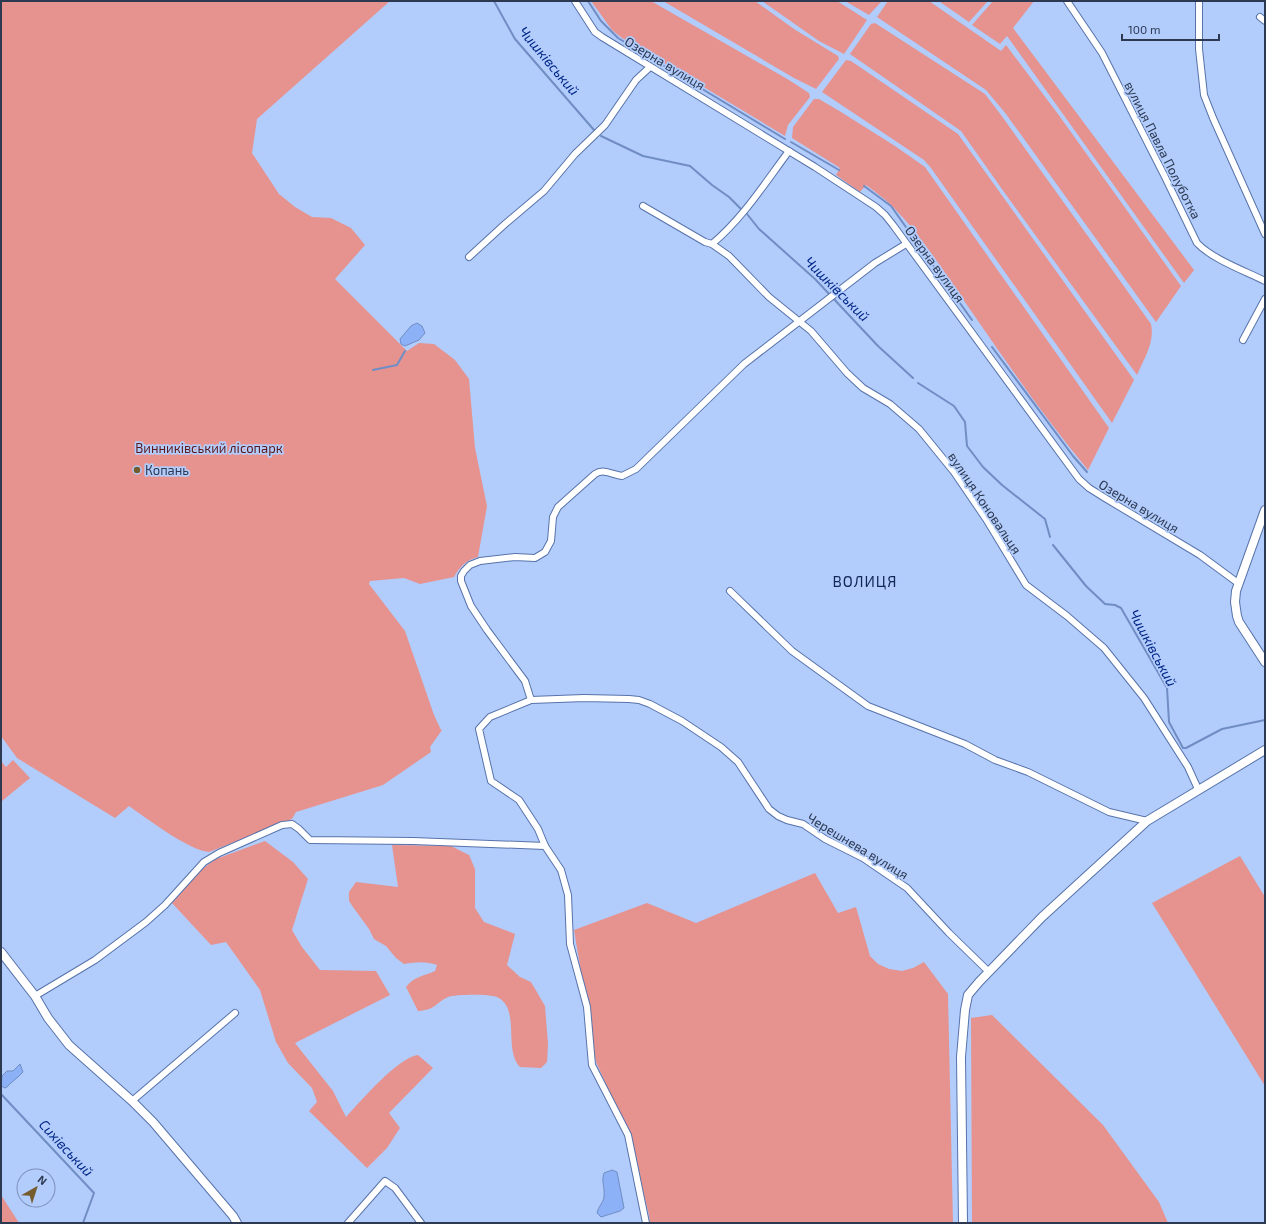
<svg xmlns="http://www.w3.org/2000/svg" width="1266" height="1224" viewBox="0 0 1266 1224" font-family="'Exo 2',sans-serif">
	<rect width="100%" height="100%" fill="#b2ccfc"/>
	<g fill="#e6928e">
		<path d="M1 1H390L257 119 252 153 279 194 295 207 312 217 331 218 351 228 365 245 335 279 407 351 419 343 434 344 455 360 469 379 475 448 487 506 478 557C467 560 460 566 454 577L420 584 404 578 370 581 369 584 405 631 434 715 441 730H442L430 747 431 752 383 785 296 812 292 819 287 821 286 822 209 852C188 850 148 819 129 806L115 818 17 758 1 736Z"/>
		<path d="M591 1H651L789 80 809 93 810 97 788 125 785 136 622 38 612 30Z"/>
		<path d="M663 1H755L794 29 838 56 839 59 816 89 794 78Z"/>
		<path d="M762 1H837L867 20 844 54 819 41Z"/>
		<path d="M845 1H882L869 15Z"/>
		<path d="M888 1H929L1001 51 1006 45 1058 114 1181 286 1156 322 1006 114 986 90 877 17Z"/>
		<path d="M937 1H988L969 22 940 2Z"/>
		<path d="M993 1H1034L1013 28 1194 270 1184 283 1007 36 1000 44 972 25Z"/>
		<path d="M875 23 985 94 1001 115 1151 324C1155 342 1144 359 1137 375L1004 192 961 131 850 54 871 24Z"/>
		<path d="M846 60 851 61 958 134 1134 380 1112 423 931 168 924 160 822 92Z"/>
		<path d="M814 99H819L841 112 895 146 925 167 1109 428 1088 470C1048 422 1011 369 976 318 949 280 925 239 892 206 884 198 875 192 866 185L860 192 836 175 840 168 792 138 793 127Z"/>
		<path d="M13 760 30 778 2 801 1 761 6 767Z"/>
		<path d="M265 841 293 862 308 879 292 930 302 947 320 970 376 971 390 995 295 1043 333 1091 346 1117C361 1101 397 1058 418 1055L433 1068 389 1113 400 1128 387 1148 367 1168 309 1111 317 1102 312 1088 288 1063 276 1042 260 990 226 942 211 945 172 903 202 869 216 859Z"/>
		<path d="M392 845 451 846 469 855 475 869V908L484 922 515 934 507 965 520 977 531 982 545 1006 548 1044 547 1062 541 1068 520 1067C503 1049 521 1008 497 997 490 994 456 994 448 997 435 1003 436 1010 418 1011L406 987C413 977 424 976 435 971L437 965C426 961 416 962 404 964L396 958 386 946 374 939 369 929 353 907 349 901V892L356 882 398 887Z"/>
		<path d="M1240 856 1265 897V1086L1152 903Z"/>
		<path d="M815 873 838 913 856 907 870 956 878 964 889 969 902 971 913 968 924 962 948 994 953 1223H650L649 1215 629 1135 596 1062 574 930 647 903 696 923Z"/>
		<path d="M992 1015 1103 1125 1159 1202 1168 1223H972L971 1018Z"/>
		<path d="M1 1195 19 1223H1Z"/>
	</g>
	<g fill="#8db1f6" stroke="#708dc4">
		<path d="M417 323 422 326 425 333 419 340 405 346 401 344 400 339 411 326Z"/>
		<path d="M20 1064 23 1072C18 1078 12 1081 7 1087L5 1088 1 1086 2 1076 7 1071H13Z"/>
		<path d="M612 1170 617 1172 624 1208 620 1211 601 1217 597 1213C598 1207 604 1202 604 1196 605 1187 601 1181 604 1173Z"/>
	</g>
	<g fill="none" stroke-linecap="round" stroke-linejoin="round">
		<g stroke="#708dc4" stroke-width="2">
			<path d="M494 1 515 39 594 130"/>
			<path d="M588 1 601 21 618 38 785 139"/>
			<path d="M601 136 643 156 690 166 712 185 729 197 742 210"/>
			<path d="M791 142 839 170"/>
			<path d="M864 186 891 206 972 320"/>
			<path d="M747 214 759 229 815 279 878 346 913 378"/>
			<path d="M992 347 1073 456 1087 472"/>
			<path d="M373 370 397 365 405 351"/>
			<path d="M918 383 954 406 965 422 967 446 983 467 1002 485 1045 519 1050 537"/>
			<path d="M1053 545 1086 586 1105 604 1115 605 1121 608 1167 688 1169 722 1183 748H1186L1222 729 1265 720"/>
			<path d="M1 1094 94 1193 83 1223"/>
		</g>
		<g stroke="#5773aa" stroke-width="8">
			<g id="street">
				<path d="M575 1 595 32 602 37 815 167 876 207 885 215 893 225 1079 479 1089 488 1105 498 1200 555 1238 583"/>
				<path d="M1067 1 1102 53 1165 177 1197 243C1212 259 1245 271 1265 281"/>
				<path d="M1199 1V49L1204 95 1213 118 1265 234"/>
				<path d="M1260 17 1265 21"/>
				<path d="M643 206 705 242 712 244 729 256 769 297 811 331 847 373 863 388 890 404 919 429 954 472 986 519 1026 585 1067 616 1104 648 1144 698 1188 767 1198 789"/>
				<path d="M712 244C743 218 765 183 789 151"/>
				<path d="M469 257 505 224 544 191 575 154 605 125 636 80 650 67"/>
				<path d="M1243 340 1265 299"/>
				<path d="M730 591 792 651 868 706 965 744 995 760 1028 772 1109 812 1147 821"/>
				<path d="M531 700 525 681 487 630 471 606 461 581V576L464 571 470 565 480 561 515 557 535 558 545 552 551 541 553 517 558 507 595 474C604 468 613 475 622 476L636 469 744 364 875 263 906 244"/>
				<path d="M35 996 95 960 146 922 165 905 204 862 219 853 282 825 292 824 299 829 310 840 413 841 545 846"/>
				<path d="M132 1101 235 1013"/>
				<path d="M348 1223 385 1181 395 1188 421 1223"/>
				<path d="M646 1223 628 1135 592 1065 587 1007 570 944 568 895 561 870 545 846 538 829 519 800 491 781 479 729 490 717 531 700 584 698 629 699 639 700 650 704 682 721 721 747 738 762 769 809 778 816 787 820 803 824 825 839 863 858 907 888 949 933 989 972"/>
			</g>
		</g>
		<g stroke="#5773aa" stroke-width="10">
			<g id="secondary">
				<path d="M1265 510 1236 591 1235 602 1237 616 1239 622 1265 662"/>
				<path d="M1 952 35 996 48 1018 69 1045 132 1101 153 1122 233 1216 237 1223"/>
				<path d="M963 1223 961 1057 965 1010 968 995 979 982 1042 917 1147 821 1265 750"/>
			</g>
		</g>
		<use href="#street" stroke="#fff" stroke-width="6"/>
		<use href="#secondary" stroke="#fff" stroke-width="8"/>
	</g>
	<circle fill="#745c2d" stroke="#b2ccfc" stroke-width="1.5" cx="137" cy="470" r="4"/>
	<g text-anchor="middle" stroke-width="3.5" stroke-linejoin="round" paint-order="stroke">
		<g font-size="13" fill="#2c3951" stroke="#b2ccfc">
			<text transform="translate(665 63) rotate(31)" y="5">Озерна вулиця</text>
			<text transform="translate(1163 150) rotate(63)" y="5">вулиця Павла Полуботка</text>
			<text transform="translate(935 264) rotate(54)" y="5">Озерна вулиця</text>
			<text transform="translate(985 503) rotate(56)" y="5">вулиця Коновальця</text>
			<text transform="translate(1139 506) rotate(31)" y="5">Озерна вулиця</text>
			<text transform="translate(858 846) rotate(31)" y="5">Черешнева вулиця</text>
		</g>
		<g font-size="13" fill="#5a1619" stroke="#b2ccfc">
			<text x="209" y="453">Винниківський лісопарк</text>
		</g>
		<g font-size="13" fill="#2c3951" stroke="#b2ccfc" text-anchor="start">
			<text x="145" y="475">Копань</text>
		</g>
		<g font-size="14" font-style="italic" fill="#002686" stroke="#b2ccfc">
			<text transform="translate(549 61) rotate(50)" y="5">Чишківський</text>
			<text transform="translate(837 289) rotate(45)" y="5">Чишківський</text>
			<text transform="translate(1153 648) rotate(62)" y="5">Чишківський</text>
			<text transform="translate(66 1148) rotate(47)" y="5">Сихівський</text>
		</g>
		<g font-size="15" letter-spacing="1" fill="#112857" stroke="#b2ccfc">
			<text x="865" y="587">ВОЛИЦЯ</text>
		</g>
	</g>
	<rect width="1266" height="1224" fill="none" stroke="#2c3951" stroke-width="4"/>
	<g transform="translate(36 1188) rotate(39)"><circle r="19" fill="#b2ccfc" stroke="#7c91b8"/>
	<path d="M0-3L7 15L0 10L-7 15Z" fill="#745c2d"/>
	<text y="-6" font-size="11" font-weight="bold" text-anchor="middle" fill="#2c3951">N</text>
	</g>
	<path d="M1122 34v6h97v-6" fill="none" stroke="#2c3951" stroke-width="2"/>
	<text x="1128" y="34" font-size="12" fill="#2c3951" stroke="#b2ccfc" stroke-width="3" paint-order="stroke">100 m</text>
</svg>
